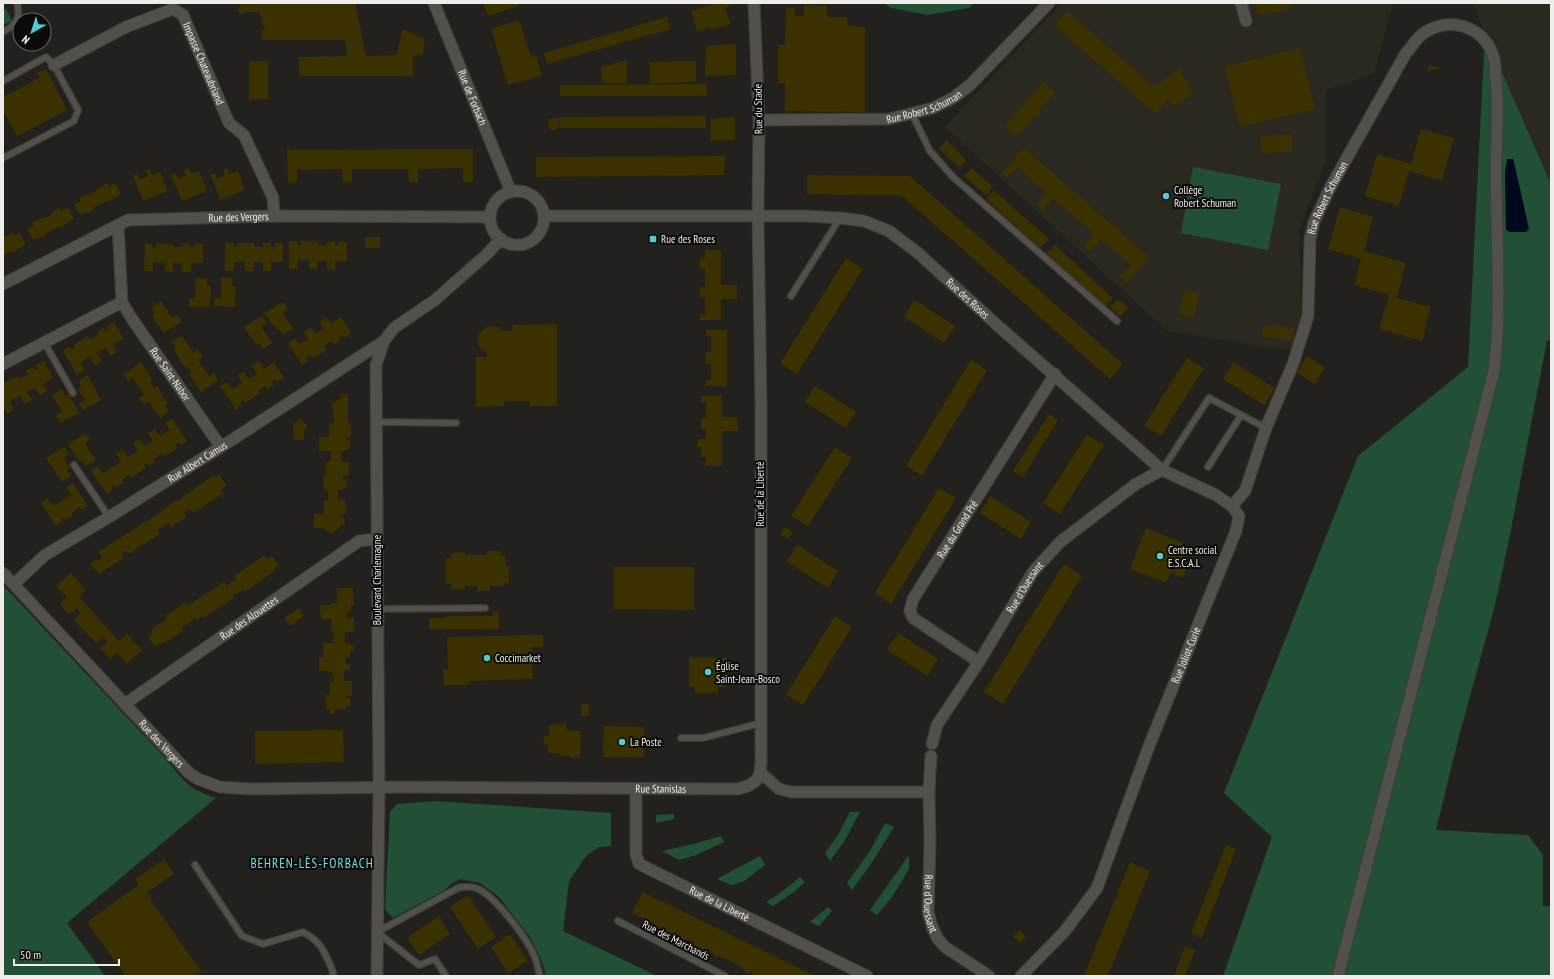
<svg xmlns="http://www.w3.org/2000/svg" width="1554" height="979" viewBox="0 0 1554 979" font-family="'PT Sans Narrow',sans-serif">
	<rect width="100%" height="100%" fill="#22211d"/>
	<g fill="#2b291f">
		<path d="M1062 3H1393L1374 74 1326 90V161L1299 230 1302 313 1293 351 1167 331 945 127Z"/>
		<path d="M1473 3H1551V184L1485 33Z"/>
	</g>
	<g fill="#225037">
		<path d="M883 3H974L969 8 927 15 891 8Z"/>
		<path d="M3 9H6L12 21 3 25Z"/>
		<path d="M1485 33 1551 184V341L1547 340 1511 530 1495 605 1458 740 1436 830 1528 835 1543 855V906H1551V976H1223L1272 837 1224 793 1358 456 1468 367Z"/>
		<path d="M1193 167 1281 184 1268 250 1181 233Z"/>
		<path d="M3 585 167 760C184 782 189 789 216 798L67 923 105 976H3Z"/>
		<path d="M435 801 611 813V846L599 847 586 856 569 881 563 931 657 976H546L542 961 530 937 499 897 480 883 460 879 452 883 445 890 393 918 385 909 390 812 397 804Z"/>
		<path d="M850 812H860L845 840 830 861 825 853 838 835Z"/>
		<path d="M674 814V819L661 822H656V815Z"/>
		<path d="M885 823 894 827 871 864 852 890 847 883 870 851Z"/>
		<path d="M721 836 724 842 696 855 679 860 662 851 697 843Z"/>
		<path d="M909 855V869L892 897 877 915 870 910Z"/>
		<path d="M760 856 765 865 744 881 732 885 717 879Z"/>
		<path d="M800 877 805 882 794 892 773 906 766 902 779 894Z"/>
		<path d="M828 907 832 911 819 926 810 922Z"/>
	</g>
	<path fill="#00091c" d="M1507 159H1513L1514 162 1529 229 1526 232H1510L1506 230 1505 173Z"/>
	<g fill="#3a3000">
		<path d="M239 3H355L366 56 396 55 403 29 425 39 422 58 421 55 413 56V76H301L299 79V57L347 56 345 40H262V30H265L259 12H245L243 14H240L237 11 238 9 241 7Z"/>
		<path d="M483 3H517L518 6 488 16Z"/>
		<path d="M717 3H732V5L725 8 731 24 711 30 709 27 697 31 691 11Z"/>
		<path d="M1255 3H1291L1292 8 1258 16Z"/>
		<path d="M804 5 827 6V17H847V26L865 27V112L785 111V83H778V45H785L786 8H795V16H804Z"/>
		<path d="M1067 11 1154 87 1180 69 1193 94 1176 106 1168 100 1156 114 1055 26Z"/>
		<path d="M667 17 671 29 547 64 544 53Z"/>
		<path d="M519 20 531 57 536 55 542 76 508 85 491 29Z"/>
		<path d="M736 44V75L705 76 706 47 712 45Z"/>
		<path d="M1300 48 1315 109 1240 127 1225 67Z"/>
		<path d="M627 60V83H603L601 67Z"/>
		<path d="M269 61 268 63V97L269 99 249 100V62Z"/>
		<path d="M696 61V82L650 83V62Z"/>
		<path d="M1429 65 1437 67 1442 69 1427 71Z"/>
		<path d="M46 69 67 110 17 136 3 110V97L40 78 37 73Z"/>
		<path d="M1044 82 1055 93 1038 112 1041 114 1037 117 1035 116 1016 137 1004 127Z"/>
		<path d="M707 84V96H560V85Z"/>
		<path d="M706 116V128H559V117Z"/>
		<path d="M558 117V129L551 131 547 120Z"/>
		<path d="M718 118H735V140L710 141 711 119H718Z"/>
		<path d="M1421 129 1454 138 1442 181 1409 171 1399 206 1365 196 1377 154 1411 164Z"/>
		<path d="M1292 134V152L1261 153 1260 136Z"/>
		<path d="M946 140 967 160 960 168 939 149Z"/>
		<path d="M287 148H289V150L473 149V182H463V168L418 169V182H409L408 169H352V182L343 183 342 169 297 170V182L288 183Z"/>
		<path d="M1024 148 1149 257 1127 283 1120 277 1131 265 1101 239 1090 251 1084 246 1094 234 1053 198 1043 210 1037 205 1047 193 1017 167 1007 178 1002 173Z"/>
		<path d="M725 156 724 175 536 177V157Z"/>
		<path d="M189 168 191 174 199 171 207 191 182 201 171 175 176 174 178 179 186 176 184 170Z"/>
		<path d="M227 168 230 174 238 171 245 190 221 200 210 175 215 173 217 179 225 176 223 170Z"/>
		<path d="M972 168 993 187 986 195 964 176Z"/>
		<path d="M150 169 152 175 160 171 168 191 143 201 133 176 137 174 140 180 148 176 145 171Z"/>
		<path d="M807 175 910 176 1123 364 1110 379 902 196 807 194Z"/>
		<path d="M107 183 109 186 115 183 121 194 108 202V201L93 208 94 210 88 213 87 212 80 215 74 204 81 201 79 197 94 192Z"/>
		<path d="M994 190 1049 239 1040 248 986 199Z"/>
		<path d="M1340 207 1373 217 1364 251 1406 263 1397 298 1431 307 1422 341 1379 329 1389 295 1354 285 1361 259 1328 249Z"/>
		<path d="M59 208 61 211 68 208 74 219 61 227 60 226 46 233 47 235 40 238 39 237 33 240 27 229 34 226 32 222 47 217 54 213 53 211Z"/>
		<path d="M3 232 5 237 12 233 14 236 20 233 26 244 14 252 13 251 3 256Z"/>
		<rect x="365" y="237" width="15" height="11"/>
		<path d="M289 241H297V245H301V241L318 242V245H327V242H335V245H338L339 242H347V261H335V270L327 269V261H318L317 269H309V260H298V269H289Z"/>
		<path d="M145 243 152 244V247H156V243L173 244V247H182V244H190V247H194V244H203V263H191V272H182V263H173V272L165 271V263L153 262V271H144Z"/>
		<path d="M225 243H233V246H237V243H254V247H263V243H271V247H275V243H283V262H271V271H263V262H254V271H245V262H234V271H225Z"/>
		<path d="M1055 245 1113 298 1105 307 1046 254Z"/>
		<path d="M705 250H721V285H737V299H721V320H700V314H705V297L700 298V287H705V269H700V258H705Z"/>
		<path d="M846 258 863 269 797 374 780 364Z"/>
		<path d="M196 278 207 279V286H211L210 307H189V298H195Z"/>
		<path d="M221 278H233L232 286H236L235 307 214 306V298H221Z"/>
		<path d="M1184 290 1199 293 1194 318 1179 314Z"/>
		<path d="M1118 299 1128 308 1120 317 1110 307Z"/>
		<path d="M914 300 955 326 944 343 904 317Z"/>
		<path d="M161 301 172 318 177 315 182 322 164 333 152 316 155 314 151 308Z"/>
		<path d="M283 302 288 309 282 312 293 329 283 335 279 329 277 331 265 313Z"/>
		<path d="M262 316 267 323 261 326 272 343 263 349 259 343 256 345 244 327Z"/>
		<path d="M326 317 331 324 341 317 351 333 344 338 342 335 338 338 340 341 334 345 332 341 324 346 326 350 313 358 311 355 306 358 308 361 302 365 288 343 295 338 299 344 308 339 304 332 311 327 316 334 324 329 319 322Z"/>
		<path d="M114 322 124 339 113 344 117 352 110 356 106 348 97 353 102 361 95 365 90 357 80 363 85 370 77 375 63 350 70 347 72 349 75 348 74 345 88 336 90 340 98 335 97 332 103 328 105 331 108 329 107 326Z"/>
		<path d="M557 324V406H530V401H504V406L476 407V357H487V353L482 350 478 345V337L481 331 487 327 492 326 498 327 504 331H512L513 325Z"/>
		<path d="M1263 325 1294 328 1293 340 1262 337Z"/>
		<path d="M706 330H727V386H706V380H711V363L706 364V352L711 353V336H706Z"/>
		<path d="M182 336 193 353 198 349 203 357 198 360 209 376 214 373 218 380 201 392 189 374 192 372 188 366 185 368 174 350 176 348 172 342Z"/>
		<path d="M1307 356 1325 368 1315 384 1297 373Z"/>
		<path d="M1187 358 1204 368 1161 436 1144 426Z"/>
		<path d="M971 360 987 370 922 476 906 466Z"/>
		<path d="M44 361 53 378 43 384 47 391 40 396 35 388 27 392 32 400 24 404 20 396 10 402 14 410 7 414 3 407V388L5 387 3 384 18 376 20 379 28 374 26 371 33 367 35 370 38 369 36 365Z"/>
		<path d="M259 361 264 369 274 362 284 378 277 382 275 380 272 382 274 385 267 389 265 386 258 391 259 394 245 403 243 400 240 402 242 405 236 410 220 386 227 382 233 389 242 383 237 375 244 371 249 379 257 374 252 366Z"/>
		<path d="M141 362 153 380 150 382 154 388 157 386 168 404 165 406 169 412 160 418 149 402 144 405 139 398 144 395 133 378 128 381 124 374Z"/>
		<path d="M1233 362 1275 388 1264 405 1223 379Z"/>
		<path d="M88 375 101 400 83 410 79 403 85 400 78 389 81 387 78 381Z"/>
		<path d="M815 386 856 412 846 428 805 402Z"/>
		<path d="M62 389 66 396 69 394 79 413 61 423 56 416 62 412 52 395Z"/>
		<path d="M341 394H348V423H351V437L346 438V440H350V449H346V451H341L342 462H349V476H343V479H347V487H343V490H338V500H346V514L340 515V517H344L345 525H340V528L332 533H329V531H325V528H314V514H324V500L328 501V490H324L323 476H326V462H331V451H319V437H329V424L334 423 332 404 341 398Z"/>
		<path d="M722 395V417H737L738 431H722V466H706V457H701V447H698V439H706V429H701V419L706 418V402H701V396Z"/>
		<path d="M1049 414 1058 420 1023 477 1013 471Z"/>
		<path d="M172 418 187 441 181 445 179 443 175 445 178 448 163 457 161 454 153 459 155 462 149 466 147 463 144 465 146 468 131 478 129 475 122 480 124 483 116 487 114 485 111 487 113 490 107 494 91 471 98 466 103 473 121 462 116 454 123 450 128 457 138 451 133 443 140 439 145 446 153 441 148 433 155 429 160 436 170 430 165 423Z"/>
		<path d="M302 419 308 428 304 430V440H294L293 424Z"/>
		<path d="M86 433 90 440 85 443 96 460 86 466 82 460 79 462 68 444Z"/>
		<path d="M1087 435 1104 445 1060 514 1043 503Z"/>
		<path d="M64 447 69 454 64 457 70 468 67 470 71 476 62 482 46 458Z"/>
		<path d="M835 447 852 458 808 526 791 516Z"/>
		<path d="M219 474 227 486 221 489 224 493 193 513 190 509 184 513 187 517 171 527 169 523 158 530 160 534 129 554 127 550 121 554 124 558 99 574 90 564 96 559 98 561 102 558 98 552 161 512V511L176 500 177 501 183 498 182 497 213 476 214 477Z"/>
		<path d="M73 483 88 506 81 510 79 507 72 513 73 515 66 520 64 517 61 519 63 522 56 526 41 503 48 499 53 506 71 495 66 487Z"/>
		<path d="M939 488 956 498 891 604 875 593Z"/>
		<path d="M990 496 1031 522 1021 539 980 513Z"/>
		<path d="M785 527 793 532 788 539 780 534Z"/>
		<path d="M1146 528 1183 543 1178 554 1191 559 1183 578 1171 573 1166 583 1130 569Z"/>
		<path d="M797 545 838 571 828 588 787 562Z"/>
		<path d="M487 551H501V556H506V566H509V583H504V586H490V591H477V586H465V589H451V584H446V558H451V553L465 552V555H487Z"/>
		<path d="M265 555 267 559 272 556 279 566 274 569 275 571 244 592 243 590 233 596 234 598 203 618 202 616 197 620 196 618 181 628 183 631 161 645 160 644 155 647 148 636 153 632 151 629 167 619 165 616 186 602 188 605 224 582 226 586 236 579 234 576Z"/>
		<path d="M1064 564 1082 576 1003 704 984 692Z"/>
		<path d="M614 567H694V610L614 609Z"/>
		<path d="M71 573 86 590 79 597 119 641 127 634 142 650 127 664 117 652 110 659 100 648 107 642 103 637 96 643 74 620 81 613 77 608 69 615 60 604 67 597 56 586Z"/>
		<path d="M337 588H353L354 605H351V611H347V618H354V632H345V643L354 645V651H350V657H346V664L350 663V670L344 671V681H352V696H345V698H350V706H346V709H335V714H330V709H326V695H330V682H334V675H332V671H319V657H323V643H334V632H332L331 619H321L320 605H331V603H337Z"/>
		<path d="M299 608 304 616 290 626 284 618Z"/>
		<path d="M493 612H499V629H429V618H447V616H493Z"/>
		<path d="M835 616 852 627 803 705 786 695Z"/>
		<path d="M898 633 938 659 928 676 887 650Z"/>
		<path d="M532 635H543V647H532L533 679 469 681V685H444L443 669H448L447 637Z"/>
		<path d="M689 657 727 658V687H718V693H695V687H689Z"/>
		<rect x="581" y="704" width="8" height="12"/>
		<path d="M558 724H566V730L568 729 571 731H581L580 758H570V756H561V754L548 753V745H543L544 739V736H549V725Z"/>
		<path d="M604 726 644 727V757H603Z"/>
		<path d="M343 730 344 762 255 764V731Z"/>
		<path d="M1226 845 1236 849 1202 938 1191 934Z"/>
		<path d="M164 859 174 874 145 894 151 895 150 899 201 971 194 976H126L87 922 139 885 135 879Z"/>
		<path d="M1130 862 1150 871 1108 976H1084Z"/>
		<path d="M643 892 815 976H755L752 975 753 972 749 971 748 973 740 968 741 966 719 956 718 958 713 955 714 953 707 950 706 952 691 944 692 942 685 939 684 941 679 939 680 937 674 934 673 936 659 929 660 927 646 922 647 920 632 913Z"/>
		<path d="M468 895 496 937 478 949 450 907Z"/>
		<path d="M439 916 450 934 419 955 407 938Z"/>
		<path d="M1019 930 1026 937 1020 943 1013 937Z"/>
		<path d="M510 934 528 961 508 973 491 947Z"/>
		<path d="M1185 946 1195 950 1185 976H1174Z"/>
	</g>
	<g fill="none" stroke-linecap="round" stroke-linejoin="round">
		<g stroke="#3e3d3a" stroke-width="8">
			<g id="lane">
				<path d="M3 32C16 25 21 18 17 3"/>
				<path d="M3 81 46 57 54 65 78 110 74 121 3 158"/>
				<path d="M912 114 930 151 953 177 1117 321"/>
				<path d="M791 296 840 218"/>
				<path d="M44 342 73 393"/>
				<path d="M376 422 456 423"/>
				<path d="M74 465 109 517"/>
				<path d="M1208 467 1241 415"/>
				<path d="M1162 470 1209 398 1266 428"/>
				<path d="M377 609 485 608"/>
				<path d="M681 738H703L761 723"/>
				<path d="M195 865 242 936 263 944 303 932C322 942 325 953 333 972V976"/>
				<path d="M618 921 725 976"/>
				<path d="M446 976 435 959 419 965 377 932 458 888C466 886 474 886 482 891 498 901 526 937 534 955 537 962 538 969 540 976"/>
			</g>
		</g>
		<g stroke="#3e3d3a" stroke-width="13">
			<g id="street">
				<path id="s1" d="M434 3 511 192"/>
				<path d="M1241 3 1246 21"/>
				<path id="s2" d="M54 65 126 27 173 9 183 15 229 123 244 135 273 198 274 216"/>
				<path id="s3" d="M759 120 889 119 933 108 953 98 970 85 1049 3"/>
				<circle cx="517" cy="218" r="27"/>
				<path id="s4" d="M544 216H806L840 218 864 221 889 231 918 253 997 325 1162 470 1216 495 1232 506"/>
				<path id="s5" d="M118 225 122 302 132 319 221 447"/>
				<path id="s6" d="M3 284 128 220 274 216 490 217"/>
				<path d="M3 364 122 302"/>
				<path id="s7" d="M3 573 189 773 198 779 220 787 250 789 400 787 737 789C764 784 761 771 761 748V405L758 216 759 120 754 3"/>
				<path id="s8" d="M14 584 45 555 109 517 221 447 384 341"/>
				<path id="s9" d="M979 662 913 618 910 611 913 599 1055 374"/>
				<path id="s10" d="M125 704 359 541 376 539"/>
				<path id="s11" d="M932 744 937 725 979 662 1033 572 1060 542 1136 484 1162 470"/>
				<path id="s12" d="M931 756 929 792 930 844 928 912 932 927 938 939 945 947 989 976"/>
				<path d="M761 773 779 789 792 792H929"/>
				<path id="s13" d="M636 789V854L639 864 867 976"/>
				<path d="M377 976 379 787 376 365 384 341 394 328 435 300 486 255 501 239"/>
				<path id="s14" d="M1021 976 1065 931 1097 888 1149 746 1236 531 1239 516 1232 506 1245 491 1266 428 1293 364 1308 316 1310 239 1314 222 1330 188 1406 53C1411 48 1415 41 1420 36 1446 14 1486 25 1494 59 1496 66 1495 74 1496 80 1499 111 1496 141 1496 171 1496 238 1502 305 1494 371L1338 976"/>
			</g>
		</g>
		<use href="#lane" stroke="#51504b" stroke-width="5.5"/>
		<use href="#street" stroke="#51504b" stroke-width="11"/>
	</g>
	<g fill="#51ccd2" stroke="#0b0b09" stroke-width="1.5">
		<circle cx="1166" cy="196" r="4"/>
		<rect x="649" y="235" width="8" height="8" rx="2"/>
		<circle cx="1160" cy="556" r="4"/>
		<circle cx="487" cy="658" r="4"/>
		<circle cx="708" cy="672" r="4"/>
		<circle cx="622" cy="742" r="4"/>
	</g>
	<g text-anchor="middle" stroke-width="4" stroke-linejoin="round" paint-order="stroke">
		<g font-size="11" fill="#eeedea" stroke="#0b0b09">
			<text dy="4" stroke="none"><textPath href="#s2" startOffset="196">Impasse Chateaubriand</textPath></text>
			<text dy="4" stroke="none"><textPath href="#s1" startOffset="102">Rue de Forbach</textPath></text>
			<text dy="4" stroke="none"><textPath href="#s3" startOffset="167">Rue Robert Schuman</textPath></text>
			<text transform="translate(758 109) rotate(-91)" y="4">Rue du Stade</text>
			<text dy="4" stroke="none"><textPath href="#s14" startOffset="855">Rue Robert Schuman</textPath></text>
			<text dy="4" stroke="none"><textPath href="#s6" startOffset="251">Rue des Vergers</textPath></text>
			<text dy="4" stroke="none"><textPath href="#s4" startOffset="451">Rue des Roses</textPath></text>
			<text dy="4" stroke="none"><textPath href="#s5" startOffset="164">Rue Saint-Nabor</textPath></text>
			<text dy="4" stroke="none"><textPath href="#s8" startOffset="221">Rue Albert Camus</textPath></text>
			<text transform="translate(760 494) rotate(-90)" y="4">Rue de la Liberté</text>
			<text dy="4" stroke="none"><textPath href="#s9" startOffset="182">Rue du Grand Pré</textPath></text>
			<text transform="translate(377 580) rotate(-90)" y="4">Boulevard Charlemagne</text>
			<text dy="4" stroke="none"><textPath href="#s11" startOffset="183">Rue d'Ouessant</textPath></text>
			<text dy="4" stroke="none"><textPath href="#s10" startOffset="151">Rue des Alouettes</textPath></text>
			<text dy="4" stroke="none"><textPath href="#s14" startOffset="366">Rue Joliot-Curie</textPath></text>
			<text dy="4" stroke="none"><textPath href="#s7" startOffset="233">Rue des Vergers</textPath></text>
			<text dy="4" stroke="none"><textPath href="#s7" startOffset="748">Rue Stanislas</textPath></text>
			<text dy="4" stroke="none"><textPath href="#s13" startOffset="165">Rue de la Liberté</textPath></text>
			<text dy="4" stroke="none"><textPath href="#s12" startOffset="148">Rue d'Ouessant</textPath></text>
			<text transform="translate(676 940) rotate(27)" y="4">Rue des Marchands</text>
		</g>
		<g font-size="11" fill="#eeedea" stroke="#0b0b09" text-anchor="start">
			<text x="1174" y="194">Collège<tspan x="1174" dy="13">Robert Schuman</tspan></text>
			<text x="661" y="243">Rue des Roses</text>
			<text x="1168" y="554">Centre social<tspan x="1168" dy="13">E.S.C.A.L</tspan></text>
			<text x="495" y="662">Coccimarket</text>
			<text x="716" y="670">Église<tspan x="716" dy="13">Saint-Jean-Bosco</tspan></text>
			<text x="630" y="746">La Poste</text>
		</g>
		<g font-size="13" letter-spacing="1" fill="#72dfe3" stroke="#0b0b09">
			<text x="312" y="868">BEHREN-LÈS-FORBACH</text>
		</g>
	</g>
	<rect width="1554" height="979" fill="none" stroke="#eeedea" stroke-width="8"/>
	<g transform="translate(32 32) rotate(219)"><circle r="19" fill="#0b0b09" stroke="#666563"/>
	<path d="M0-3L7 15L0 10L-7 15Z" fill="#51ccd2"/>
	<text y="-6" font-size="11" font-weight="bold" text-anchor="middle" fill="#eeedea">N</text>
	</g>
	<path d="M14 959v6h105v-6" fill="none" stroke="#eeedea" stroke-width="2"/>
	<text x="20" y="959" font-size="12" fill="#eeedea" stroke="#0b0b09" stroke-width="3" paint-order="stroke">50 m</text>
</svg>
